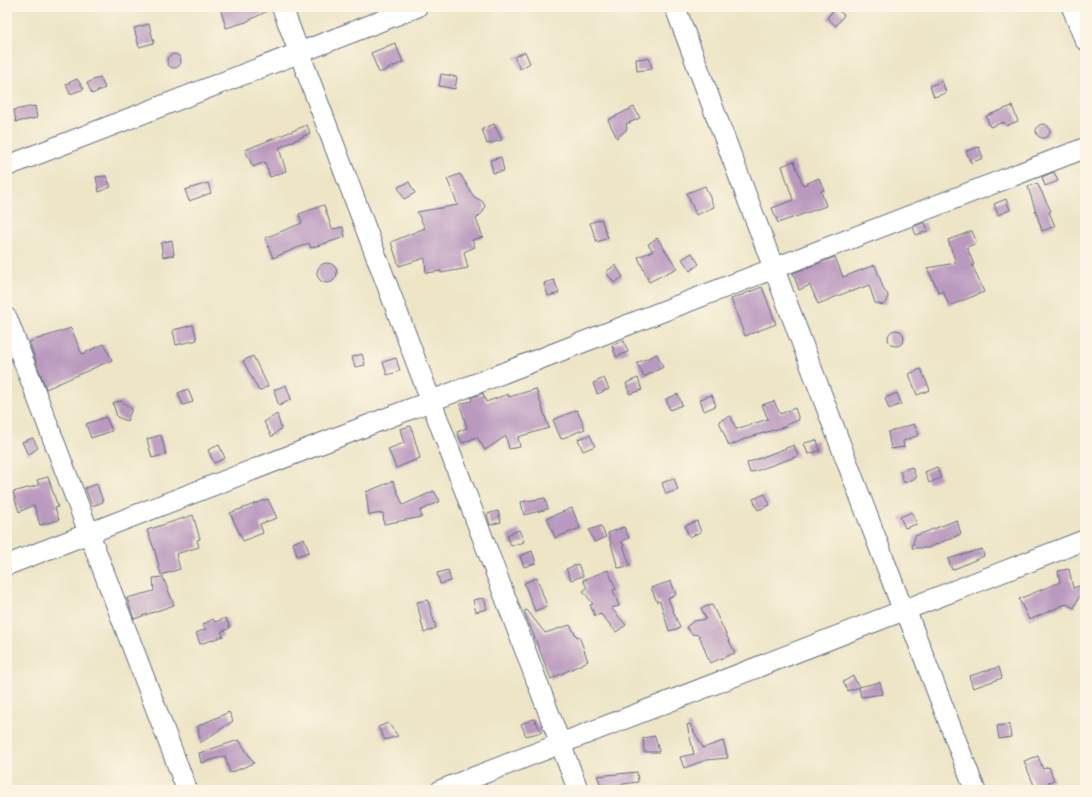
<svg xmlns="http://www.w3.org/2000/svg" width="1092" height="797" viewBox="0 0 1092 797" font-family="'Comic Neue',sans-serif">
	<rect width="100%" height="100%" fill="#fcf5e5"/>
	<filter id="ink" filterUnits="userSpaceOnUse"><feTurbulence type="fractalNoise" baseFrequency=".025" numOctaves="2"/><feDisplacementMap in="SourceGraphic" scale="8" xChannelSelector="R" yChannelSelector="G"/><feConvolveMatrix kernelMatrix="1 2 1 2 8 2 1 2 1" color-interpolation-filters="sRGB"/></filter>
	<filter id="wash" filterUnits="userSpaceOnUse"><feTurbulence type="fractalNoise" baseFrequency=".012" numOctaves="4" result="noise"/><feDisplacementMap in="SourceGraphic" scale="16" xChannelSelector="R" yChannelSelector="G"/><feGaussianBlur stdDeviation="0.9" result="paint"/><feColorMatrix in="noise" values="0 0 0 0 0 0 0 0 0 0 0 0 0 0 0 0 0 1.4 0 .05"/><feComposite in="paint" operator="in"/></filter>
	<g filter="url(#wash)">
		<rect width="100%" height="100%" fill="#ede5c6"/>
		<g id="blocks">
			<g fill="#ba99bf">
				<path d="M220 7H271V9L246 22 226 28Z"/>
				<path d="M835 8 844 15 836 26 827 18Z"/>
				<path d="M149 24 154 43 139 47 134 28Z"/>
				<path d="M395 43 403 62 379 73 371 53Z"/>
				<path d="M525 52 530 63 520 69 514 57Z"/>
				<circle cx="174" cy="61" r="7"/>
				<path d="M649 58 652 69 637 71 636 59Z"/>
				<path d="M441 74 457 77 455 89 439 86Z"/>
				<path d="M100 77 105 88 92 94 87 83Z"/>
				<path d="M77 79 84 89 70 94 66 84Z"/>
				<path d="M942 81 946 93 934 97 930 86Z"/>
				<path d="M35 106 37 118 16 122 14 110Z"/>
				<path d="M1012 106 1018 121 1006 126 1004 122 990 127 986 116Z"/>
				<path d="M634 107 640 118 626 124 627 129 617 138 608 120Z"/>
				<circle cx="1043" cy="131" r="7"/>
				<path d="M494 124 502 140 487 144 482 129Z"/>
				<path d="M307 125 310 133 279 148 286 171 270 177 265 162 253 167 245 150Z"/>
				<path d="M979 147 983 158 971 163 966 151Z"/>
				<path d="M501 157 504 171 493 173 490 160Z"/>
				<path d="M794 161 803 185 819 178 824 190 821 191 826 206 778 223 772 208 793 200 782 166Z"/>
				<path d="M1054 172 1058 181 1045 186 1042 177Z"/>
				<path d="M460 174 474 197 482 201 485 206 483 212 476 219 483 237 472 240 475 247 464 252 468 268 441 273V271L426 273 425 258 399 266 391 242 425 228 417 212 458 205 447 179Z"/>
				<path d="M106 176 111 187 99 192 96 177Z"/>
				<path d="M409 182 415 193 404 199 398 187Z"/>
				<path d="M208 183 211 193 189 201 185 190Z"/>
				<path d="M1037 183 1051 211 1049 212 1055 226 1042 231 1028 187Z"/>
				<path d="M705 186 714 207 696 215 687 193Z"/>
				<path d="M1006 199 1010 210 998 215 994 204Z"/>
				<path d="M324 205 332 229 343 227 345 237 311 248 309 243 273 258 265 238 302 223 299 214Z"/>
				<path d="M601 219 608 238 597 242 590 223Z"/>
				<path d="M925 222 928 231 916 235 913 227Z"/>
				<path d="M972 231 977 243 967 247 974 265H972L984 292 949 306 943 291 939 293 927 268 956 263 948 240Z"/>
				<path d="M657 238 677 268 649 282 638 257 653 251 648 244Z"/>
				<path d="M172 240 174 255 163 257 161 243Z"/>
				<path d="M692 253 699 264 690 271 682 259Z"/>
				<path d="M835 257 843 277 875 265 884 290 888 295 887 302 883 305 875 303 869 285 851 292 850 291 818 304 810 285 799 290 793 273Z"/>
				<circle cx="327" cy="273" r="10"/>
				<path d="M615 265 623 277 614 283 606 272Z"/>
				<path d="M554 280 559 293 548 296 544 283Z"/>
				<path d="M762 287 776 324 745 336 731 299Z"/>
				<path d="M193 325 197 340 176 345 173 330Z"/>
				<path d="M71 328 82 354 104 344 112 360 46 389 29 342Z"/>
				<circle cx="896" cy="338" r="8"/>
				<path d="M624 341 628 352 616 357 612 345Z"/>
				<path d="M362 354 365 365 355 367 352 357Z"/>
				<path d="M657 354 663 367 644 377 637 363Z"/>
				<path d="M253 356 268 386 259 391 243 361Z"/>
				<path d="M396 358 400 371 387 375 383 362Z"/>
				<path d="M921 369 930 390 917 395 909 374Z"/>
				<path d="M604 378 609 389 597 394 593 383Z"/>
				<path d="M638 378 642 390 630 394 626 383Z"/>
				<path d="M286 385 291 399 279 406 274 390Z"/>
				<path d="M188 389 193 402 183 405 178 393Z"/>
				<path d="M536 389 549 428 518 437 520 447 509 449 506 436 485 450 477 437 462 443 457 432 467 428 460 404 472 401 471 398 483 393 486 402 508 394 509 397Z"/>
				<path d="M897 393 901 404 889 409 885 398Z"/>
				<path d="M678 394 682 405 670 410 666 399Z"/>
				<path d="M712 395 716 406 704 411 700 399Z"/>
				<path d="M121 401 132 409 127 421 117 417 113 403Z"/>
				<path d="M774 401 780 414 795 408 799 420 786 425 787 426 747 438 729 446 719 421 731 416 736 429 768 419 762 405Z"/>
				<path d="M577 410 585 429 561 439 553 420Z"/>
				<path d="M277 414 281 428 272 437 264 422Z"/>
				<path d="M106 417 112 431 91 438 86 424Z"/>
				<path d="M914 424 919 435 903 441 904 447 891 449 888 432Z"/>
				<path d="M411 426 420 458 396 468 388 449 404 443 400 429Z"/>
				<path d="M161 435 166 454 152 458 147 439Z"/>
				<path d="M590 435 595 446 583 451 578 439Z"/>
				<path d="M33 438 38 448 28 455 22 442Z"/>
				<path d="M817 440 820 451 808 454 804 443Z"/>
				<path d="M219 445 225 458 214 463 208 450Z"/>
				<path d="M794 445 798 456 750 473 747 463Z"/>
				<path d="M912 467 916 478 904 483 900 471Z"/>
				<path d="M937 467 941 478 929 483 925 472Z"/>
				<path d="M48 477 58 507 55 508 59 520 40 525 34 505 19 512 13 492 39 485 37 480Z"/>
				<path d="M674 478 678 490 666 494 662 483Z"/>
				<path d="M393 481 403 505 434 491 440 501 420 511 422 517 384 524 383 513 369 515 366 492Z"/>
				<path d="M97 484 103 502 92 506 85 488Z"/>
				<path d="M765 494 770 505 758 510 753 499Z"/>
				<path d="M545 498 548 509 524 515 521 502Z"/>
				<path d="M268 499 277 518 260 524 263 533 243 541 230 513Z"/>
				<path d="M572 508 580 528 555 538 547 518Z"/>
				<path d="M498 511 501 522 490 525 487 514Z"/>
				<path d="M912 512 917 524 905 528 900 517Z"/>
				<path d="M193 515 200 539 197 540 199 547 176 554 180 569 161 575 155 551 147 530Z"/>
				<path d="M957 520 961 534 928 548H912L915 536Z"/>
				<path d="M697 521 701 532 689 537 685 526Z"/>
				<path d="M601 526 606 537 594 542 589 530Z"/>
				<path d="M624 527 629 538 622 541 630 566 618 568 608 533Z"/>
				<path d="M519 530 524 542 511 546 507 535Z"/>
				<path d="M304 538 309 552 297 556 293 543Z"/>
				<path d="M982 549 984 556 952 570 948 559Z"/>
				<path d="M532 551 536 563 524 567 520 556Z"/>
				<path d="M578 564 583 576 571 580 566 569Z"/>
				<path d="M1069 569 1073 588 1085 584 1074 608 1066 604 1029 620 1019 599 1060 582 1058 571Z"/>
				<path d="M448 570 451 581 440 584 437 573Z"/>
				<path d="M608 570 616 589 613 590 619 606 611 608 626 625 616 632 601 614 595 616 590 605 593 604 583 591 587 588 583 580Z"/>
				<path d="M163 577 174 605 134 619 127 598 154 591 153 578Z"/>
				<path d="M537 578 547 606 535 611 524 583Z"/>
				<path d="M671 581 676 595 668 598 680 628 669 631 660 601 657 602 651 588Z"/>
				<path d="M484 598 487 609 476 612 473 600Z"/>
				<path d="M428 600 436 628 424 633 417 602Z"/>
				<path d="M712 605 735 653 710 663 699 635 692 634 686 627 694 621 706 619 701 608Z"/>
				<path d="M527 610 545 633 570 625 577 637 579 636 588 661 551 679 524 611Z"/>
				<path d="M226 618 230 628 221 632 224 636 200 644 196 633 206 629 202 625 213 619 215 622Z"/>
				<path d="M999 667 1002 678 973 688 969 676Z"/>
				<path d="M853 676 859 687 848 691 843 682Z"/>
				<path d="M880 682 883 694 861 697 859 687Z"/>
				<path d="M229 712 233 721 200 743 198 726Z"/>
				<path d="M534 719 542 732 526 736 521 724Z"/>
				<path d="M388 723 398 736 385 740 378 727Z"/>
				<path d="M690 724 703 748 723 741 728 758 706 760 684 768 680 757 694 754 687 725Z"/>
				<path d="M1009 724 1011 737 999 739 997 726Z"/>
				<path d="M655 736 659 752H644L643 738Z"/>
				<path d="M239 740 254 763 230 773 225 756 201 763 199 753Z"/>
				<path d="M1038 756 1043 769 1049 767 1054 780 1048 782 1052 790H1036L1024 761Z"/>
				<path d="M637 772 638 782 602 787 597 776Z"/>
			</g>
		</g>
	</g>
	<g filter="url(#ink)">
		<use href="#blocks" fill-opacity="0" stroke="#646f82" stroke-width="1"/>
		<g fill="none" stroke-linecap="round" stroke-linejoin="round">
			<g stroke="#646f82" stroke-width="22">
				<g id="minor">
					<path d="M282 7 578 790"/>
					<path d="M675 7 903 610 910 621 975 790"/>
					<path d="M1072 7 1085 40"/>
					<path d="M7 166 417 7"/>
					<path d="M7 318 187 790"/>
					<path d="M7 565 1085 148"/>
					<path d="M441 790 1085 540"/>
				</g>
			</g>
			<use href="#minor" stroke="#fff" stroke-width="20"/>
		</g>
	</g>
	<rect width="1092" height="797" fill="none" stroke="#fcf5e5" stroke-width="24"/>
</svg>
